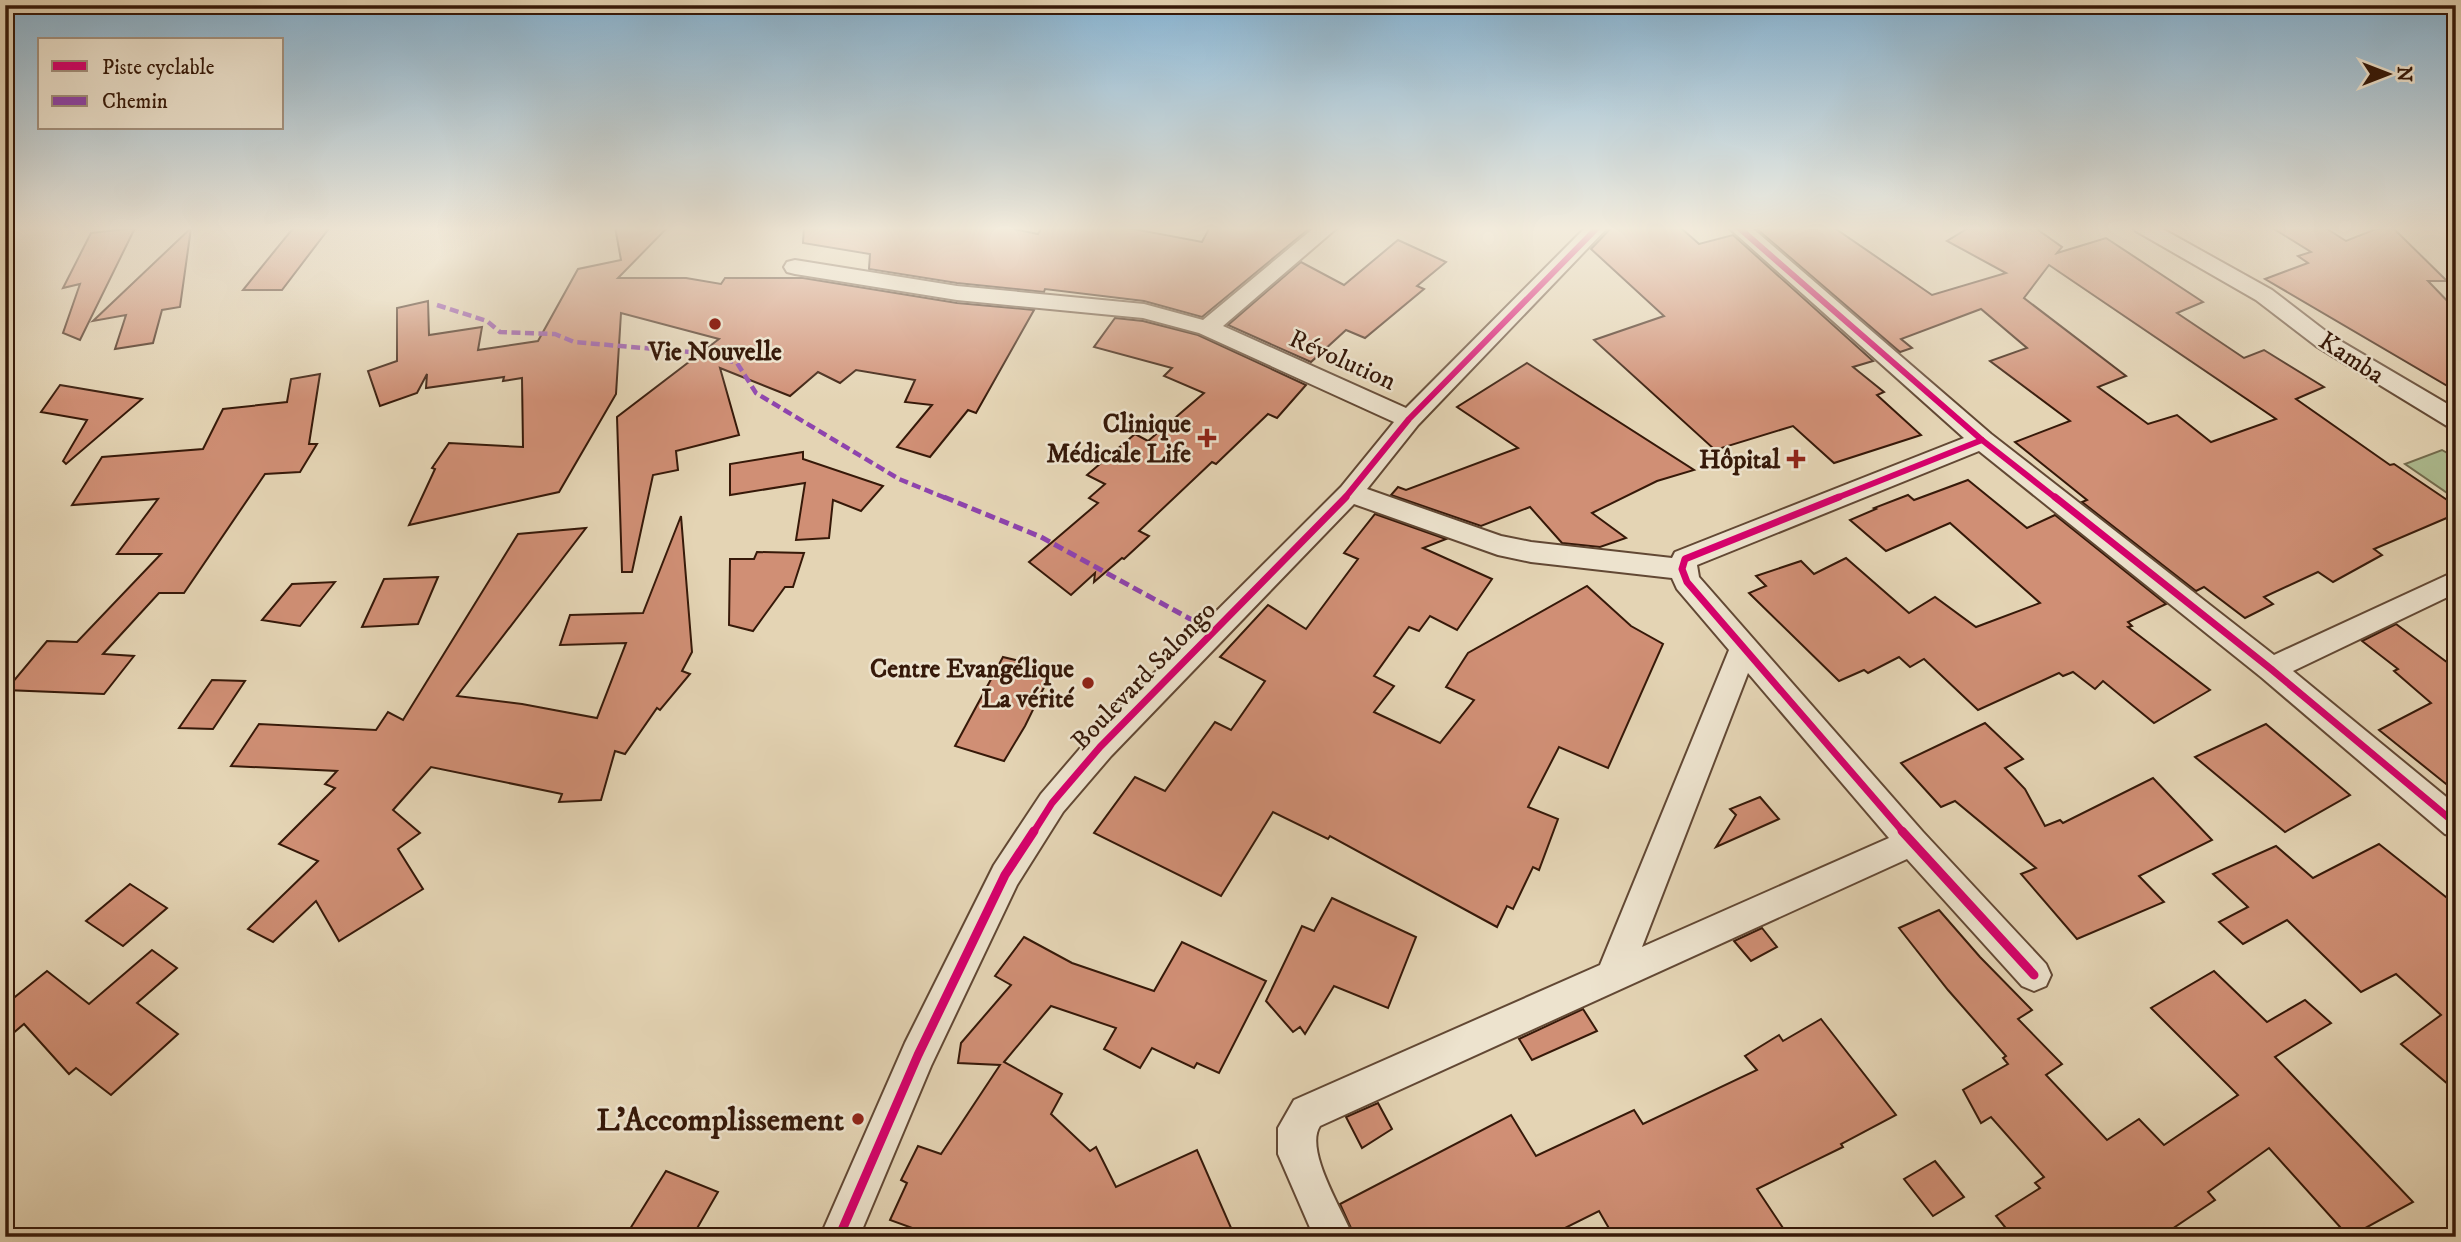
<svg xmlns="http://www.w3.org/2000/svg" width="2461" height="1242" viewBox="0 0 2461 1242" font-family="'IM FELL DW Pica',serif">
	<rect width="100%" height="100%" fill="#e4d4b4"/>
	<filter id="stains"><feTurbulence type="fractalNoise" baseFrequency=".00286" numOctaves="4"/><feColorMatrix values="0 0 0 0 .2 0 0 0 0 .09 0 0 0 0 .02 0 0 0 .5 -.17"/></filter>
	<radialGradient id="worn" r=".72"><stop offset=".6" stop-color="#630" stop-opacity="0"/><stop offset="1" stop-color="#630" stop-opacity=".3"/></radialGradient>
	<path fill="#aebe92" stroke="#726c4e" stroke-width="2" d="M2442 450 2456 458V499L2405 464Z"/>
	<g fill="#d08f75" stroke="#361909" stroke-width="2" fill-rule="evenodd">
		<path d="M294 227H330L282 290H243Z"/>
		<path d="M615 227H668L618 278H686L721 284 725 278H803L957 303 1034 310 976 413 968 410 930 457 897 447 932 405 905 402 915 380 856 370 840 383 818 372 790 396 720 368 739 435 676 451 678 470 653 475 632 572H622L617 417 719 339 621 313 616 394 559 492 409 525 435 469 432 468 449 443 523 447 522 378 503 381 504 377 426 388 427 374 417 393 380 406 368 371 397 361V308L428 301 429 335 482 327 478 350 538 341 578 269 621 260Z"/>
		<path d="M804 227H1004L1038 234 1042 227H1123L1202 242 1210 227H1311L1202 317 1144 301 1045 289 1044 292 957 283 869 269 870 254 803 243Z"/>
		<path d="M1612 227H1680L1699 244 1733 235 1873 361 1853 367 1884 392 1877 395 1921 435 1834 463 1793 426 1715 450 1594 340 1664 316 1591 249Z"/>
		<path d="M1762 227H1833L1932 295 2006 273 1947 241 1970 227H2034L2062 247 2057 253 2106 238 2203 302 2177 313 2244 358 2264 350 2324 387 2296 399 2390 465 2394 464 2456 506V514L2374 549 2382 555 2333 582 2318 572 2264 597 2273 604 2245 618 2204 587 2196 591 2082 502 2087 500 2015 442 2070 421 1990 361 2027 348 1981 309 1901 339 1912 348 1900 352 1757 229ZM2049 265 2276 419 2211 442 2177 415 2148 424 2098 387 2126 376 2024 298Z"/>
		<path d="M2271 227H2324L2346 241 2381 227H2392L2447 281H2428L2456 310V391L2265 279 2308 263 2298 256 2311 252Z"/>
		<path d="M135 228 80 340 63 333 80 284 63 288 91 233Z"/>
		<path d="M191 228 180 307 162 310 153 343 115 349 126 315 93 321Z"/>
		<path d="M1398 240 1446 262 1417 286 1424 289 1365 338 1346 330 1311 362 1228 325 1301 262 1344 285Z"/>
		<path d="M1115 318 1143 321 1198 335 1306 385 1277 418 1268 414 1216 464 1212 462 1139 531 1149 536 1124 559 1122 558 1094 582 1095 573 1071 595 1029 562 1098 503 1089 498 1105 484 1087 475 1135 434 1148 441 1204 393 1164 376 1172 368 1094 347Z"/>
		<path d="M1527 363 1694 470 1657 481 1592 513 1626 538 1600 547 1562 543 1530 507 1481 526 1391 495 1398 487 1406 490 1518 448 1457 407Z"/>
		<path d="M320 374 309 444H317L300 472 265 474 184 593H159L103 654 134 656 104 694 6 690 47 641 77 642 161 554H117L158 499 72 505 102 457 203 449 223 409 287 402 291 379Z"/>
		<path d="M60 385 142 399 66 464 63 461 87 420 41 412Z"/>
		<path d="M803 452V459L883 486 861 511 833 500 829 538 796 540 805 483 730 495V464Z"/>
		<path d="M1968 480 2027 528 2055 515 2166 604 2128 622 2132 626 2128 627 2210 690 2154 723 2103 681 2095 689 2073 672 2063 676 2059 673 1978 710 1924 659 1910 667 1899 657 1868 673 1864 670 1839 681 1749 593 1766 586 1756 576 1801 561 1814 574 1846 558 1909 613 1935 597 1976 627 2040 603 1950 523 1886 551 1850 520 1876 509 1874 508 1908 495 1914 500Z"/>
		<path d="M1375 514 1446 539 1423 548 1492 579 1457 630 1430 616 1419 631 1409 627 1374 676 1394 686 1374 712 1440 743 1474 700 1446 687 1468 653 1587 586 1631 626 1663 644 1608 768 1559 747 1528 807 1558 819 1539 870 1533 867 1513 909 1507 906 1497 927 1330 836 1328 839 1273 812 1221 896 1094 833 1135 777 1165 791 1215 722 1231 730 1265 681 1220 657 1268 605 1306 629 1358 559 1344 553Z"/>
		<path d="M681 516 692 652 682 671 690 674 660 710 657 708 625 754 615 751 601 800 559 802 562 794 431 767 393 810 420 833 398 849 423 889 339 941 316 901 273 942 248 929 318 861 279 844 335 788 325 784 337 771 231 766 259 724 376 730 388 712 403 720 518 534 586 528 457 696 522 704 597 718 626 643 560 645 570 615 643 613Z"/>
		<path d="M757 552 804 553 793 587H785L753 631 729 625 730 559H754Z"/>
		<path d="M438 577 418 624 362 627 384 579Z"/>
		<path d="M335 582 300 626 262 620 292 584Z"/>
		<path d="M2396 624 2456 669V792L2379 730 2431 703 2394 671 2398 669 2362 641Z"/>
		<path d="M1003 657 1053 669 1025 726 1004 761 955 746Z"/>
		<path d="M212 680 245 681 213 729 179 728Z"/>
		<path d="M1985 723 2023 759 2005 768 2025 789 2045 826 2060 820 2063 823 2153 778 2212 840 2139 876 2164 902 2077 939 2021 874 2036 868 1955 801 1941 807 1901 763Z"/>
		<path d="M2266 724 2350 795 2285 832 2195 757Z"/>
		<path d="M1760 797 1779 819 1716 847 1736 815 1730 809Z"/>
		<path d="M2379 844 2456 905V1091L2401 1044 2441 1015 2396 974 2361 992 2287 920 2243 944 2219 922 2248 907 2213 874 2276 846 2313 878Z"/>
		<path d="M130 884 167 908 123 946 86 921Z"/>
		<path d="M1332 898 1416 937 1388 1008 1334 986 1305 1034 1300 1027 1293 1032 1266 1001 1302 926 1314 931Z"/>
		<path d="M1939 910 1980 957 2032 1010 2018 1019 2062 1064 2046 1075 2107 1140 2139 1119 2164 1145 2238 1095 2151 1008 2214 971 2267 1022 2305 1000 2331 1023 2275 1057 2413 1202 2349 1237 2269 1148 2208 1192 2215 1200 2160 1237H2013L1996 1216 2040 1188 2035 1183 2044 1177 1991 1117 1981 1123 1963 1090 2008 1064 2003 1058 2006 1056 1948 990 1899 928Z"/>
		<path d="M1762 928 1777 947 1751 961 1734 941Z"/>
		<path d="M1024 937 1072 963 1154 991 1182 942 1266 981 1219 1073 1197 1063 1194 1068 1152 1048 1140 1068 1104 1049 1116 1028 1051 1006 1004 1062 1062 1094 1051 1114 1090 1151 1096 1147 1116 1187 1197 1150 1235 1237H937L890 1220 907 1183 901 1180 918 1146 941 1154 1000 1065 958 1063 961 1043 1011 985 995 976Z"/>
		<path d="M152 950 177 968 137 1003 178 1034 111 1095 76 1068 69 1074 24 1024 5 1040V1005L47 971 89 1004Z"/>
		<path d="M1583 1009 1597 1031 1532 1060 1519 1039Z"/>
		<path d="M1821 1019 1896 1115 1841 1144 1843 1147 1757 1189 1789 1237H1614L1599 1211 1547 1237H1355L1340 1204 1511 1115 1536 1156 1634 1110 1643 1124 1757 1070 1745 1056 1779 1035 1783 1041Z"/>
		<path d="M1378 1103 1392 1129 1362 1148 1346 1117Z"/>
		<path d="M1935 1161 1964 1197 1933 1216 1904 1179Z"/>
		<path d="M666 1171 718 1192 692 1237H625Z"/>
	</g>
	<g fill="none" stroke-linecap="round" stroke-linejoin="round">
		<g stroke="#624834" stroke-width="4">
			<g id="street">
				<path d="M1315 227H1338L1223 326 1406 408 1586 227H1608L1418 425 1367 489 1501 536 1531 542 1672 558 1675 552 1964 438 1728 227H1751L1991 434 2274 655 2456 571V593L2293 671 2456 805V837L2445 834 2261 677 1979 451 1697 565 1699 577 1923 832 2046 964 2051 975 2046 986 2034 991 2022 986 1907 859 1320 1126C1304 1150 1343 1211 1353 1237H1314L1278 1154V1128L1294 1100 1600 965 1729 650 1677 589 1672 578 1531 562 1498 555 1354 504 1111 756 1063 812 1017 885 931 1066 859 1237H820L905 1043 994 865 1041 794 1089 738 1341 487 1394 422 1199 333 1143 318 957 300 795 274 787 272 784 267 787 262 795 260 957 286 1144 304 1203 320ZM1748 673 1889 838 1642 947Z"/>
				<path d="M2133 227H2159L2272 290 2332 336 2456 409V428L2447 426 2316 346 2256 300 2136 231Z"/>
			</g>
		</g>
		<use href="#street" fill="#ede3ce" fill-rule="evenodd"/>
		<path stroke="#8e44ad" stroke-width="4.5" stroke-dasharray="9 4.5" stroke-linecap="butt" d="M437 305 487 321 500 332 555 334 574 342 701 353 737 363 756 393 899 479 948 499"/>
		<path stroke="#8e44ad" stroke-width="5" stroke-dasharray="10 5" stroke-linecap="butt" d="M944 497 1041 537 1214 632"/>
		<g stroke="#ede3ce" stroke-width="10">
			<g id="cycleway-far2">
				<path d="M1738 227 1982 440 2057 499"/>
				<path d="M1344 499 1409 419 1598 227"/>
				<path d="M1834 499 1982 440"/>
			</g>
		</g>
		<g stroke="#ede3ce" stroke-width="11">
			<g id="cycleway-far1">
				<path d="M1839 497 1685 559 1682 569 1687 582 1904 833"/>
				<path d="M2055 497 2271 669 2456 824"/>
				<path d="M1033 833 1052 803 1100 747 1346 497"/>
			</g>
		</g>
		<g stroke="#ede3ce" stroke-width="13">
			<g id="cycleway">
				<path d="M1902 831 2034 975"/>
				<path d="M839 1237 918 1055 1005 875 1034 831"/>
			</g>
		</g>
		<use href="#cycleway-far2" stroke="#d6006c" stroke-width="6"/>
		<use href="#cycleway-far1" stroke="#d6006c" stroke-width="7"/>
		<use href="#cycleway" stroke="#d6006c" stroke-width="9"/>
	</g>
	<linearGradient id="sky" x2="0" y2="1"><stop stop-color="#88b5d4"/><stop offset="0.57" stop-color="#f3ecdd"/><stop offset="1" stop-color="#f3ecdd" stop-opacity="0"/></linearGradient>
	<rect width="2461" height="401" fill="url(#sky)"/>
	<g fill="#8f2418" stroke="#ede3ce" stroke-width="2.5">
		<circle cx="715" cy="324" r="7"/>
		<path d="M1203.5 427.5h7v7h7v7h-7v7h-7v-7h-7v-7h7z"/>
		<path d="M1792.5 448.5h7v7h7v7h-7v7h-7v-7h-7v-7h7z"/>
		<circle cx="1088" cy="683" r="7"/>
		<circle cx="858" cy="1119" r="7"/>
	</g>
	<g text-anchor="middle" stroke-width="5" stroke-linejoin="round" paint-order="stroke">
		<g font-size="26" font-weight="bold" fill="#361909" stroke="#ede3ce" text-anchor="end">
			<text x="715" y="360" text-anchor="middle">Vie Nouvelle</text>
			<text x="1191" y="432">Clinique<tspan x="1191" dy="30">Médicale Life</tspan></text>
			<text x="1780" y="468">Hôpital</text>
			<text x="1074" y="677">Centre Evangélique<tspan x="1074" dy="30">La vérité</tspan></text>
		</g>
		<g font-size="26" fill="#361909" stroke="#ede3ce">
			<text transform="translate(2352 357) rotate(33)" y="9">Kamba</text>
			<text transform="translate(1343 359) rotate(24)" y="9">Révolution</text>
			<text transform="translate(1143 675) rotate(-46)" y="9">Boulevard Salongo</text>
		</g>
		<g font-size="32" font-weight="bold" fill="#361909" stroke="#ede3ce" text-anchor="end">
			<text x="844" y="1130">L'Accomplissement</text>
		</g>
	</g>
	<rect width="2461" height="1242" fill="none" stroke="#e4d4b4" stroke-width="28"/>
	<rect x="7" y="7" width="2447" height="1228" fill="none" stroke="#361909" stroke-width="3.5"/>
	<rect x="14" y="14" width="2433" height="1214" fill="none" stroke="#361909" stroke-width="2"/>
	<rect x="38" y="38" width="245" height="91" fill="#ede3ce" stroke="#a4927f" stroke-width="2"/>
	<rect x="52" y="61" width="35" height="10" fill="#d6006c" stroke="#a4927f" stroke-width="2"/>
	<text x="102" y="74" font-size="21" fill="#361909">Piste cyclable</text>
	<rect x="52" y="96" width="35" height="10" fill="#8e44ad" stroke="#a4927f" stroke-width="2"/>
	<text x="102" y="108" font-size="21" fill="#361909">Chemin</text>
	<g transform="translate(2388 74) rotate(90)" stroke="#ede3ce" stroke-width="5" paint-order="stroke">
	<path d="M0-5L12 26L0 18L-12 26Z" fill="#361909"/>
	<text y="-10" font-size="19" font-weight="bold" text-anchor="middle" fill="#361909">N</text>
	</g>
	<rect width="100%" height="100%" filter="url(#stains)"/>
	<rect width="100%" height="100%" fill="url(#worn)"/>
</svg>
